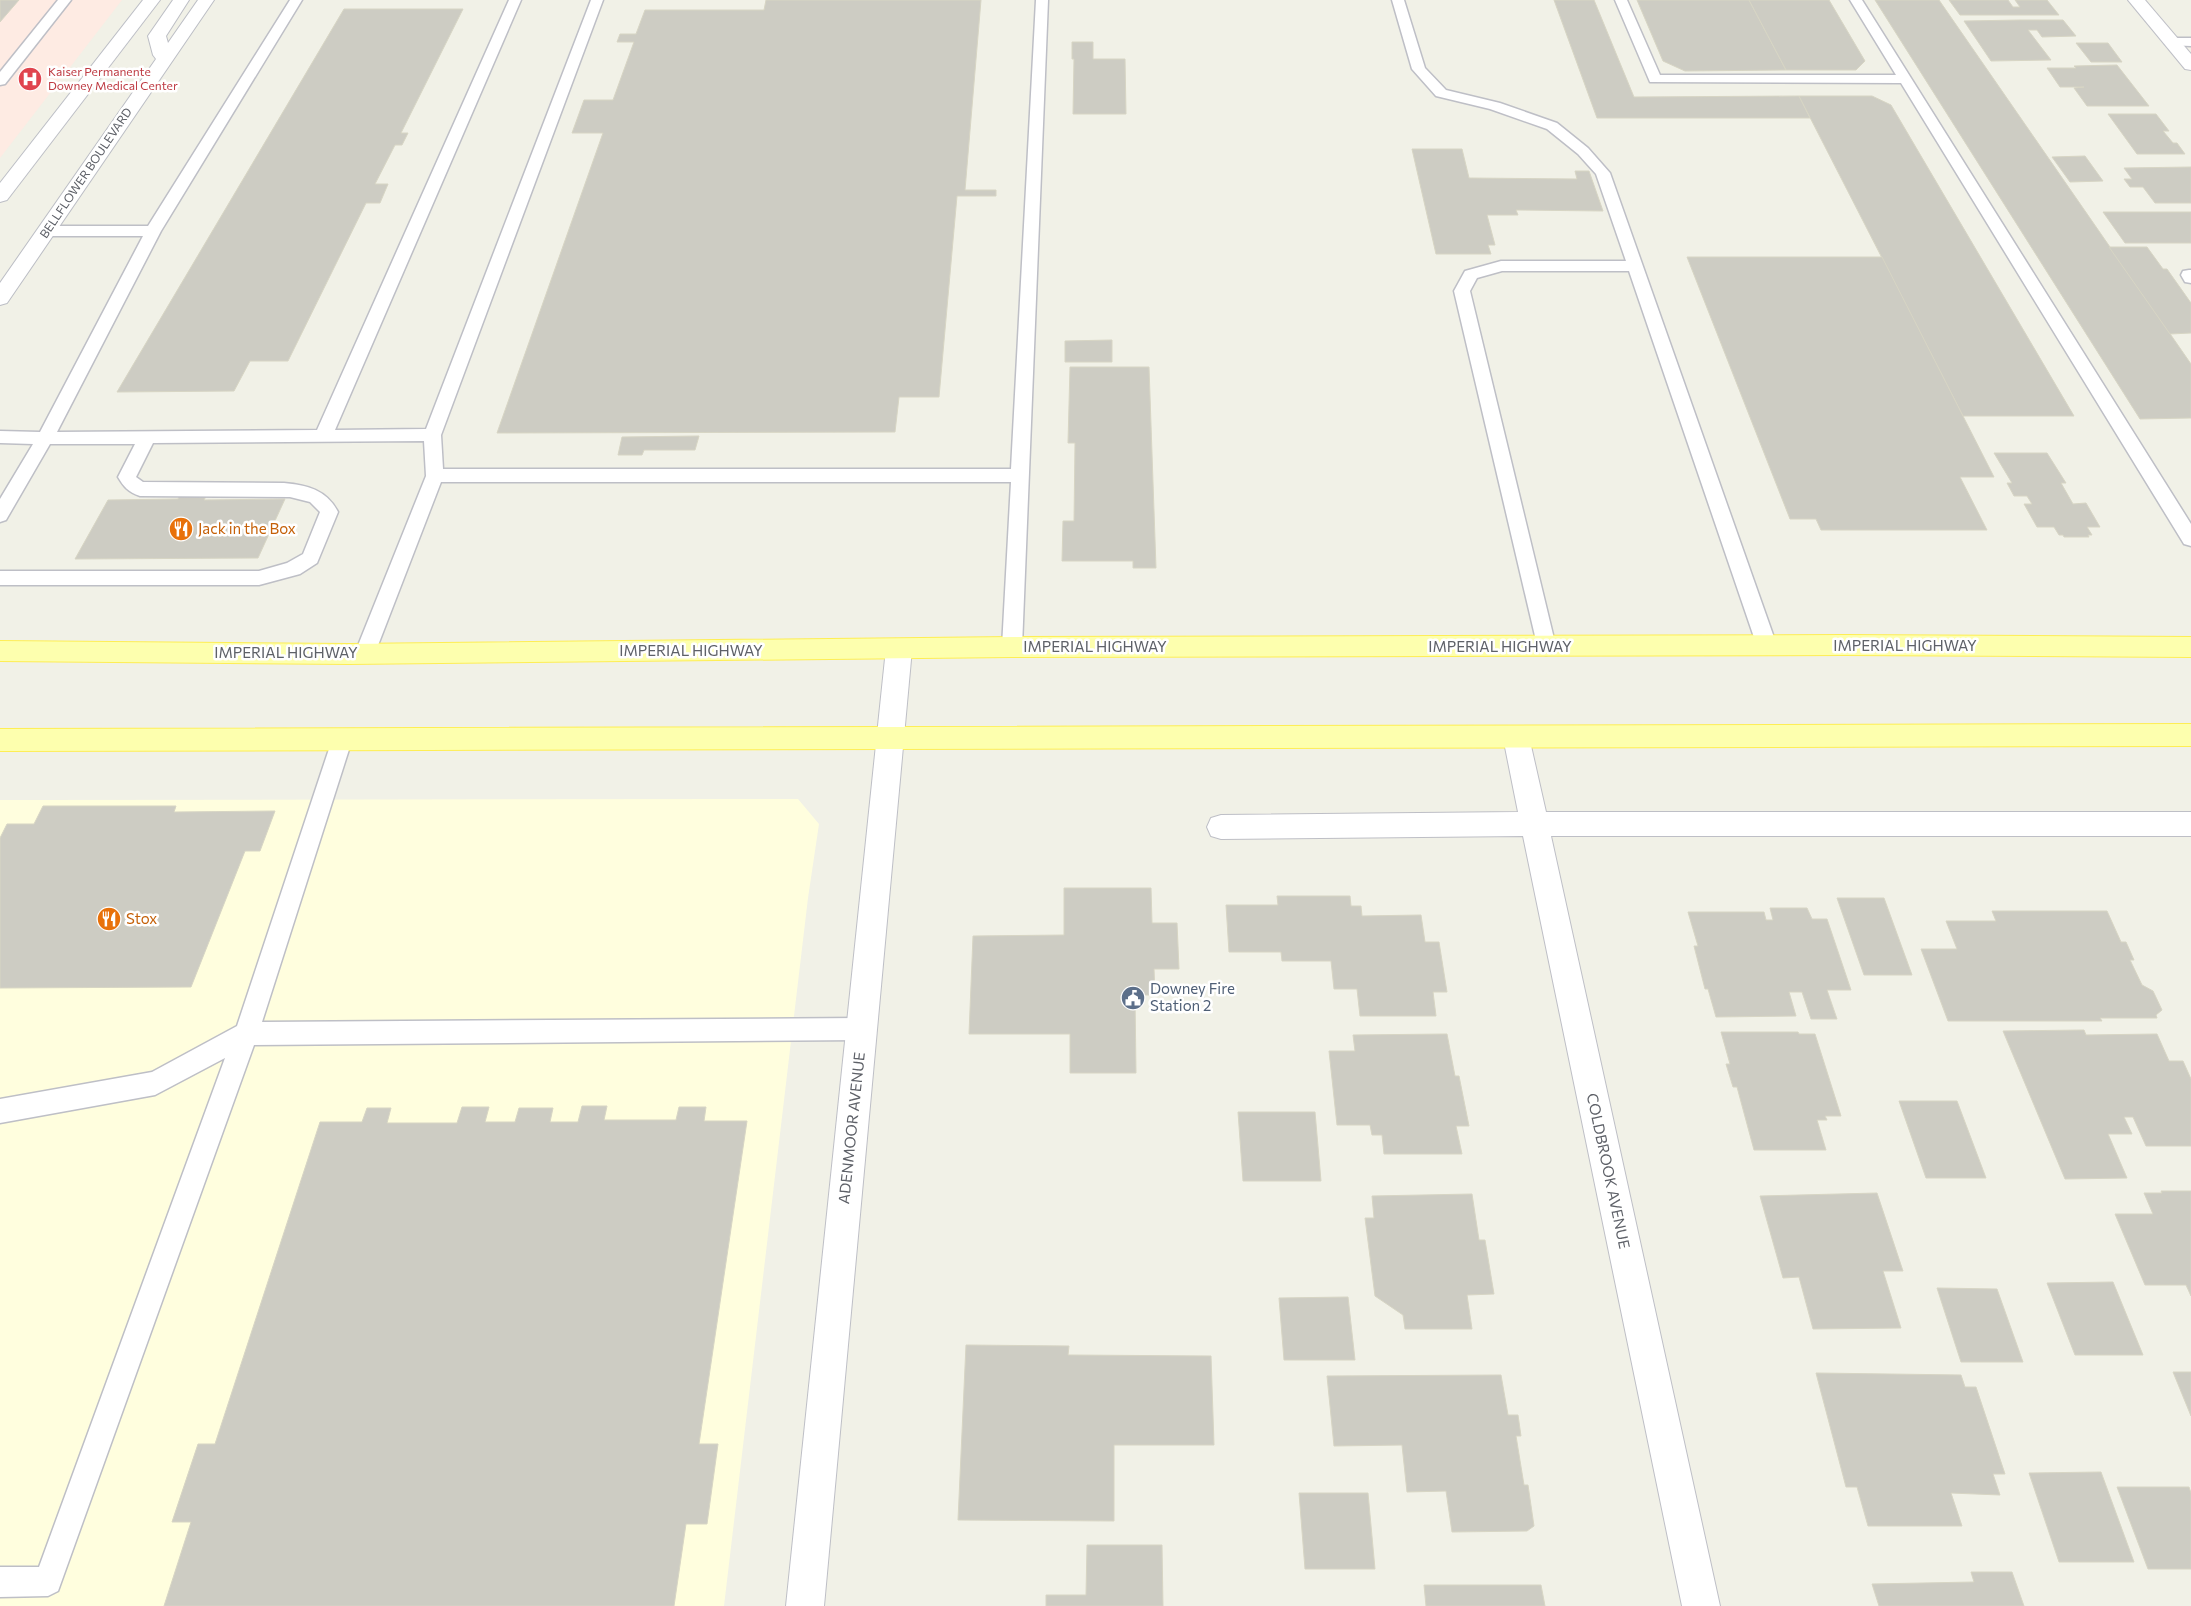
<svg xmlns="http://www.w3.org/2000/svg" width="2191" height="1606" viewBox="0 0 2191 1606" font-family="Commissioner,sans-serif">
	<rect width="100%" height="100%" fill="#f1f1e7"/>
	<path fill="#fffede" d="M798 799 819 824 808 898 724 1606H0V800Z"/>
	<path fill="#feebe3" d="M0 0H122L0 158Z"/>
	<g fill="#cdccc3" stroke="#d7d5c4">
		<path d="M0 0H19L0 22Z"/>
		<path d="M766 0H981L965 190H996V196H957L939 397H899L895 432 497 433 603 133H572L584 100H613L634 42H617L620 34H636L645 10H764Z"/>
		<path d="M1554 0H1594L1634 97 1799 96 1810 118H1597Z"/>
		<path d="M1637 0H1749L1786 70 1685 71 1663 61Z"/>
		<path d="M1749 0H1829L1865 61 1856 70H1786Z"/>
		<path d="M1875 0H1939L2191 364V418L2140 419Z"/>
		<path d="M1949 0H2008L2013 7H2020L2015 0H2047L2059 15H1960Z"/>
		<path d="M344 9H463L401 133H408L402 145H395L375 184H388L380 203H366L288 361H250L234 391 117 392Z"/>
		<path d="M2021 20H2063L2076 36 2042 37 2037 30H2028L2051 60 1991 61 1964 21Z"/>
		<path d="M1072 42H1093V59H1125L1126 114H1073L1074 59H1072Z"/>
		<path d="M2076 43H2108L2122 62H2091Z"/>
		<path d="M2117 65 2149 106H2087L2074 88 2084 87H2060L2047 68H2076L2074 66Z"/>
		<path d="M1799 96H1872L1891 105 2074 416H1963Z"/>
		<path d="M2108 114H2156L2169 131H2163L2173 143H2177L2185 154H2137Z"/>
		<path d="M1412 149H1462L1469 178 1577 179 1575 171H1589L1603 211 1516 210 1518 215H1487L1495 245H1488L1491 254H1436Z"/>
		<path d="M2085 156 2103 181 2070 182 2052 157Z"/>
		<path d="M2191 167V203H2155L2143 187H2130L2124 179H2132L2124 168Z"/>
		<path d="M2103 212H2191V243H2125Z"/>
		<path d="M2109 247H2147L2163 269H2167L2191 303V333L2170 334Z"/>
		<path d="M1687 257H1882L1994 477H1960L1987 530H1821L1816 519H1790Z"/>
		<path d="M1112 340V362H1065V341Z"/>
		<path d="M1070 367H1149L1156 568H1133V561H1062L1063 521H1074L1075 443H1068Z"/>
		<path d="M699 436 695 450H644L642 455H618L622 437Z"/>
		<path d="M1994 453H2047L2066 483H2061L2073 504 2086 503 2100 527H2087L2092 535H2088L2089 537H2064L2063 535H2059L2054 527H2037L2024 504H2032L2027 496H2014L2007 483H2012Z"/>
		<path d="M182 491H209L204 500 285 499 258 558 75 559 108 500 178 499Z"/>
		<path d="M43 806H176L174 812 275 811 260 851H245L191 987 0 988V838L7 824H34Z"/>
		<path d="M1064 888H1151L1152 923H1177L1179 969H1154L1155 995H1135L1136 1073H1070V1034H969L973 936 1064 935Z"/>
		<path d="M1277 896H1350L1351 906H1361L1362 916 1421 915 1425 942H1439L1447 992H1433L1436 1016H1360L1357 989H1334L1331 961H1282L1281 952H1229L1226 905H1278Z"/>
		<path d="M1837 898H1884L1912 975H1864Z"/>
		<path d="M1770 908H1807L1812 919H1827L1851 990H1827L1837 1019H1811L1802 992H1789L1796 1016 1716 1017 1708 989H1705L1694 946H1698L1688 912H1764L1766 920H1773Z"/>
		<path d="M1992 911H2107L2121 942H2126L2134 960H2130L2142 985 2153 991 2162 1010 2156 1015 2157 1018H2100L2102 1021H1948L1921 949H1957L1946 921H1996Z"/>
		<path d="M2084 1030 2086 1035 2157 1034 2169 1061H2183L2191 1079V1146H2146L2133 1117H2124L2132 1134H2108L2127 1178 2065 1179 2003 1031Z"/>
		<path d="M1721 1032H1798L1799 1034H1815L1841 1116H1825L1827 1120H1817L1826 1150H1754L1737 1087H1733L1726 1064H1730Z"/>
		<path d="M1447 1034 1455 1076H1459L1469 1126H1456L1462 1154H1384L1382 1135H1372L1370 1125H1337L1329 1051H1355L1353 1035Z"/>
		<path d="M1899 1101H1957L1986 1178H1926Z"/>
		<path d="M582 1106H607L604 1120H676L679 1107H706L704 1121H747L699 1444H718L707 1524H686L674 1606H164L191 1522H172L198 1444H215L320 1122H362L367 1108H391L387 1123H457L462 1107H489L485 1122H515L519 1108H553L550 1122H578Z"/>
		<path d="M1238 1112H1315L1321 1181H1243Z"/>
		<path d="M2161 1191H2191V1296L2186 1285H2145L2115 1214H2153L2144 1193H2162Z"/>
		<path d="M1877 1193 1903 1271H1883L1901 1328 1813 1329 1799 1277 1783 1278 1760 1196Z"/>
		<path d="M1472 1194 1479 1240H1485L1494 1294 1467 1295 1472 1329H1405L1403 1315 1375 1296 1365 1218H1374L1372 1196Z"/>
		<path d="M2113 1282 2143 1355H2075L2047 1283Z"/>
		<path d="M1937 1288 1997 1289 2023 1362H1961Z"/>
		<path d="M1348 1297 1355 1360H1284L1279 1298Z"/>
		<path d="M966 1345 1069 1346 1068 1355 1211 1356 1214 1445H1114V1521L958 1520Z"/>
		<path d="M2173 1372H2191V1416Z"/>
		<path d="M1816 1373 1961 1375 1965 1387H1976L2005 1474H1993L2000 1495 1951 1493 1962 1526H1868L1857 1487H1846Z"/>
		<path d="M1501 1375 1508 1415H1518L1521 1436H1516L1524 1485H1528L1534 1526 1527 1531 1452 1532 1446 1491 1407 1492 1402 1445 1334 1446 1327 1376Z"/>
		<path d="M2101 1472 2134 1562H2059L2029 1473Z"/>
		<path d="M2117 1487H2189L2191 1493V1569H2148Z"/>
		<path d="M1299 1493H1368L1375 1569H1305Z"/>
		<path d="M1087 1545H1162L1163 1606H1046V1595H1086Z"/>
		<path d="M1971 1572H2012L2024 1606H1879L1872 1584 1974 1582Z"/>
		<path d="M1424 1585H1541L1545 1606H1426Z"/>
	</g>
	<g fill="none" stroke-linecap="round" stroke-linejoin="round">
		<g stroke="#bebfc6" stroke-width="3">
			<g id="service">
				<path d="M58 0H71L5 84 0 85V72Z"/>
				<path d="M290 0H302L161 231 57 432 317 430 509 0H521L335 430 426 429 591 0H603L441 435 443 469H1011L1036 0H1048L1022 647 1019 653 1012 655 1005 653 1002 647 1011 482H441L375 653 372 659 365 661 358 659 355 653 426 476 424 441 153 443 136 477 143 482 284 483C307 485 327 490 338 512L317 563 300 574 259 585H0V571H259L287 563 303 554 320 512 310 502 290 497 140 496C128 492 124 487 118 477L135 444H50L6 520 0 522V499L33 444 0 443V431L40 432 143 236H46L41 234 38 231 41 228 46 226H148Z"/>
				<path d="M1392 0H1404L1425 68 1446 90 1500 103 1557 123 1588 148 1610 173 1777 646 1774 652 1767 654 1760 652 1757 646 1629 271H1502L1477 278 1470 291 1556 647 1553 653 1546 655 1539 653 1454 291 1465 271 1501 261H1626L1596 174 1578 154 1547 129 1490 109 1436 96 1412 69Z"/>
				<path d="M1615 0H1627L1660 75H1896L1850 0H1862L2191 524V546L2184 544 1901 83 1650 82Z"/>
				<path d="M2172 38H2191V46L2167 45 2165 42Z"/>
				<path d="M2189 270H2191V283L2185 282 2181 275 2183 271Z"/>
				<path d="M342 731 349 734 352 740 262 1022 861 1018 869 1021 873 1029 869 1037 861 1040 254 1045 58 1591 48 1596 0 1597V1567H39L225 1058 155 1095 0 1123V1099L152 1072 237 1026 332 740 335 734Z"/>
			</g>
		</g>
		<g stroke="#bebfc6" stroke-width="2">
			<g id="minor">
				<path d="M899 639 908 642 912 649 824 1606H786L886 649 890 642Z"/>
				<path d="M1516 726 1525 729 1529 737 1546 812H2191V836H1551L1720 1606H1682L1523 836 1221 839 1211 836 1207 827 1211 818 1221 815 1518 812 1503 737 1507 729Z"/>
			</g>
		</g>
		<g stroke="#bebfc6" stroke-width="2">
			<path id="tertiary" d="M2128 0H2145L2191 54V70L2185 69Z"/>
		</g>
		<g stroke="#bcbec5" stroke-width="2">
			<g id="secondary">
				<path d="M143 0H160L7 200 0 202V183Z"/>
				<path d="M173 0H189L166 36 168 43 198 0H214L7 303 0 305V283L156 59 153 55 148 36Z"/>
			</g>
		</g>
		<g stroke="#feee54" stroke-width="2">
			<g id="primary">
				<path d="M1844 635 2191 637V657L1844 655 1012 657 349 664 0 661V641L349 644 1012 637Z"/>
				<path d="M2191 724V746L0 751V729Z"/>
			</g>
		</g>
		<use href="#service" fill="#fff" fill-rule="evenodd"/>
		<use href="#minor" fill="#fff" fill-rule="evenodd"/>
		<use href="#tertiary" fill="#fff" fill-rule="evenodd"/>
		<use href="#secondary" fill="#fff" fill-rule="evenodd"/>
		<use href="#primary" fill="#fdffae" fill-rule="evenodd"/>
	</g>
	<defs>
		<g id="hospital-disc" transform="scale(1.25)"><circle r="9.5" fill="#e0444e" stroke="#fff"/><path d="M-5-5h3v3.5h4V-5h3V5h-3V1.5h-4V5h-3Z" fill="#fff"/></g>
		<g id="restaurant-disc" transform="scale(1.25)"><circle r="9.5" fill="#e8710a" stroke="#fff"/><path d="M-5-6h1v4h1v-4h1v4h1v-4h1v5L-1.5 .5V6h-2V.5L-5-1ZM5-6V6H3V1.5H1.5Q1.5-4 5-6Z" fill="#fff"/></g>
		<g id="civic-disc" transform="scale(1.25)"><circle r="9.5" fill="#5c6f8a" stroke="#fff"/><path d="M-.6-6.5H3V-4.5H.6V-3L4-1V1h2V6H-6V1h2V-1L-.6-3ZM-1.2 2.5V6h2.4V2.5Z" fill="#fff"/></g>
	</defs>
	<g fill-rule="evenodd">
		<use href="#hospital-disc" x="30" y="79"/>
		<use href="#restaurant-disc" x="181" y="529"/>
		<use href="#restaurant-disc" x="109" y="919"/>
		<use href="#civic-disc" x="1133" y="998"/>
	</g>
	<g text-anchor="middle" stroke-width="5" stroke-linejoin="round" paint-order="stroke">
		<g font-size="12" fill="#be3a42" stroke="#fff" text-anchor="start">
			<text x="48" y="76">Kaiser Permanente<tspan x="48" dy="14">Downey Medical Center</tspan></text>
		</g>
		<g font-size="12" fill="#5e6168" stroke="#fff">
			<text transform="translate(86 173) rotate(-56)" y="4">BELLFLOWER BOULEVARD</text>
		</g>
		<g font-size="15" fill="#c56008" stroke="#fff" text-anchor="start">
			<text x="198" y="534">Jack in the Box</text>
			<text x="126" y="924">Stox</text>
		</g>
		<g font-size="15" fill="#5e6168" stroke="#fff">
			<text x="1905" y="651">IMPERIAL HIGHWAY</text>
			<text x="1095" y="652">IMPERIAL HIGHWAY</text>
			<text x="1500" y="652">IMPERIAL HIGHWAY</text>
			<text x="691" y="656">IMPERIAL HIGHWAY</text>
			<text x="286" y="658">IMPERIAL HIGHWAY</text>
			<text transform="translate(852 1128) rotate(-84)" y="5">ADENMOOR AVENUE</text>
			<text transform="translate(1608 1171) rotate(78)" y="5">COLDBROOK AVENUE</text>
		</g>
		<g font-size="15" fill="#4e5e75" stroke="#fff" text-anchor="start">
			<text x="1150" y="994">Downey Fire<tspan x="1150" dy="17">Station 2</tspan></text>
		</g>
	</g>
</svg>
